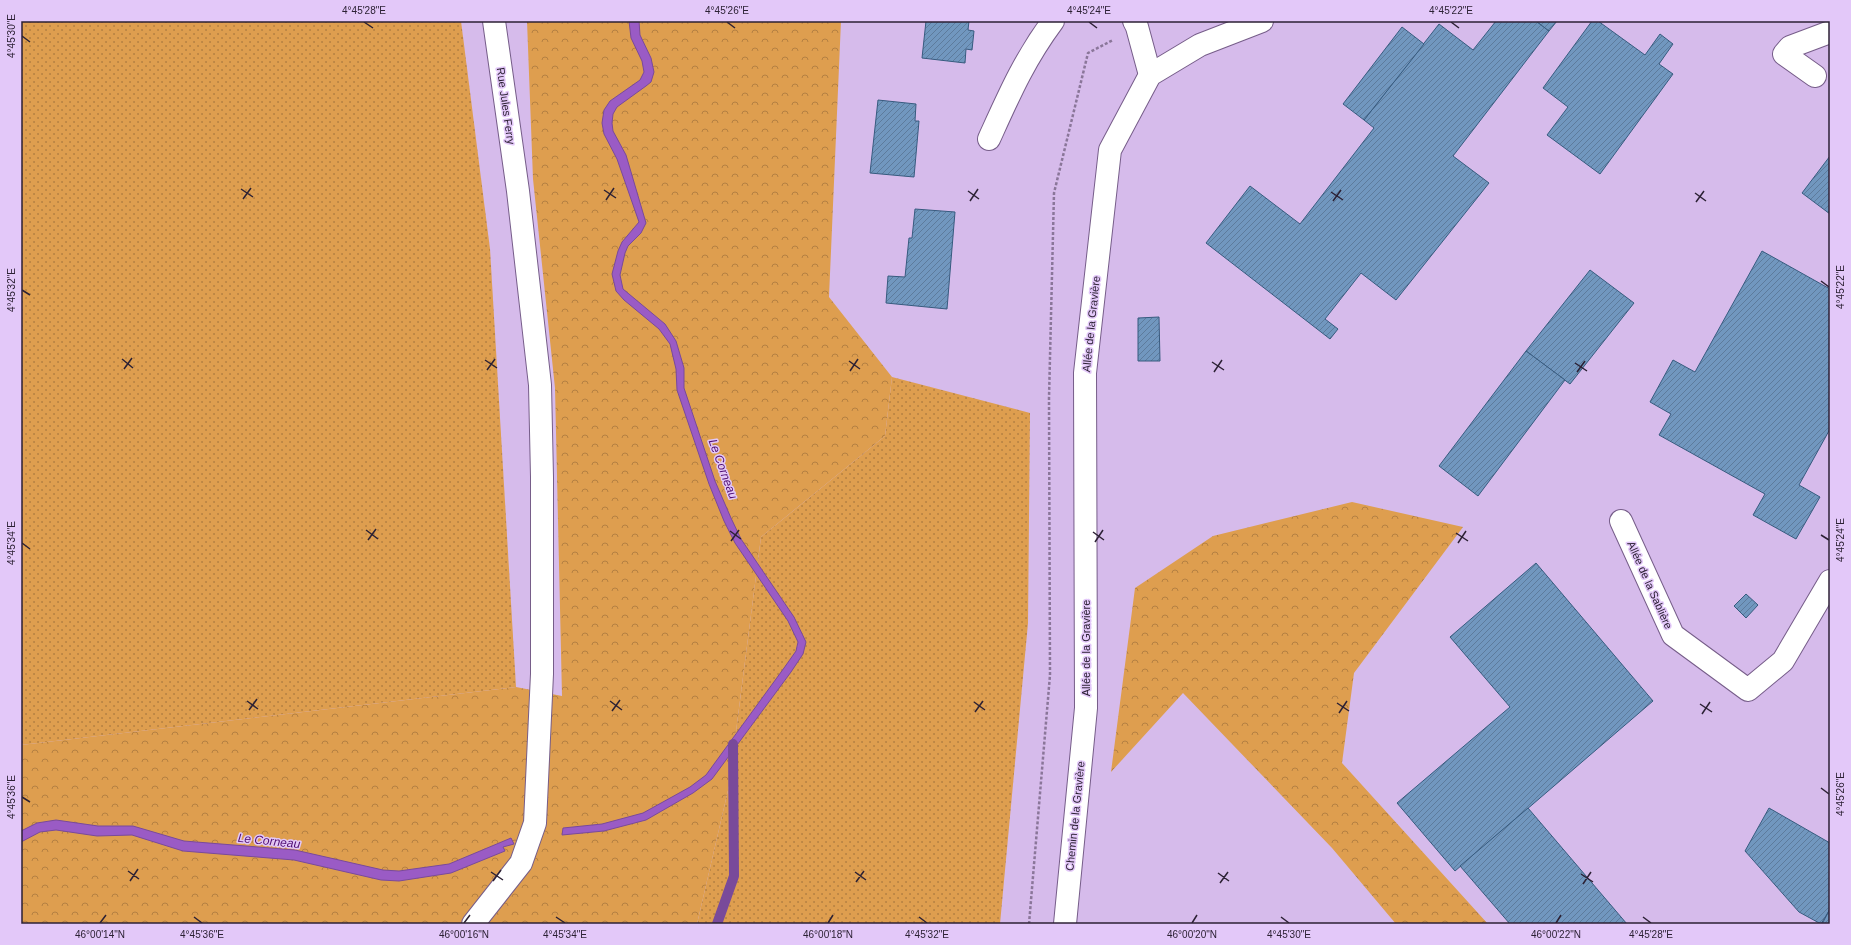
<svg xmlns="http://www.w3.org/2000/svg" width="1851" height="945" viewBox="0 0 1851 945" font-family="Arial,sans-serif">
	<defs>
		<pattern id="grass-dots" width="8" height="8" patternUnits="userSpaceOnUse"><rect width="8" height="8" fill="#de9e4f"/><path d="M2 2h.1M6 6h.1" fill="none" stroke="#b48042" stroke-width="1.8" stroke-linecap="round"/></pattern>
		<pattern id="forest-crowns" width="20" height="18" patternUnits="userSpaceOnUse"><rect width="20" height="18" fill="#de9e4f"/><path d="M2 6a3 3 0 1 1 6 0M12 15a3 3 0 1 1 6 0" fill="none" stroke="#b48042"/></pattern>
		<pattern id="building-hatch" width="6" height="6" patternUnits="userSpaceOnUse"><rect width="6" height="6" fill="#7197bf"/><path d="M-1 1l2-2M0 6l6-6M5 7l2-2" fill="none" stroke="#5d7b9c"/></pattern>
	</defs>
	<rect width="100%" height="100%" fill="#d6bbeb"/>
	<g fill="url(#grass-dots)">
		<path d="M21 21H461L490 249 516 687 21 745Z"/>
		<path d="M892 377 1030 413 1028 623 1000 924H697L729 786 761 537 885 436Z"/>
	</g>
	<g fill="url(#forest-crowns)">
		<path d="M527 21H841L829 297 892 377 885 436 761 537 729 786 697 924H21V745L516 687 562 696 555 388 533 179Z"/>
		<path d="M1352 502 1463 527 1354 673 1342 763 1488 924H1396L1332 848 1183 693 1111 772 1135 588 1213 536Z"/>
	</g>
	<g fill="#9a5bc5" stroke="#794a9a">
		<path d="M629 21H639L640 35 651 58 654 72 651 82 646 86 617 107 613 114 612 123 613 131 626 155 646 223 641 233 628 246 625 253 620 275 623 289 665 324 676 341 684 368V388L715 481 731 518 741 539 794 617 806 642 803 654 791 672 712 779 693 793 646 820 604 831 562 835 563 828 602 824 643 813 690 787 706 775 784 668 796 651 798 642 788 621 735 543 724 521 709 484 677 390 676 369 670 344 659 329 624 300 616 291 612 274 618 251 622 242 639 222 617 159 604 134 602 123 604 110 610 101 640 80 644 72 642 61 631 38Z"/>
		<path d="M56 820 98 826H133L184 841 295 850 383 870 399 871 449 864 511 838 514 844 503 847 505 851 451 873 399 881 381 880 294 860 183 851 132 835 97 836 56 830 40 832 21 842V831L37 823Z"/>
	</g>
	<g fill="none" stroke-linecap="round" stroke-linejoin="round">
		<path stroke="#794a9a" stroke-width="10" d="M717 924 734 876 733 744"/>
	</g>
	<g fill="url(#building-hatch)" stroke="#375b7f">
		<path d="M926 21H969L968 30 974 31 972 50 966 49 965 63 922 58Z"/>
		<path d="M1496 21H1536L1549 31 1453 156 1489 183 1396 300 1361 273 1325 319 1338 329 1330 339 1206 243 1250 186 1300 224 1374 128 1364 120 1439 24 1473 50Z"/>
		<path d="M1536 21H1557L1549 31Z"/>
		<path d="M1592 21H1598L1645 55 1660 34 1673 44 1659 64 1673 74 1600 174 1547 135 1568 107 1543 88Z"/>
		<path d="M1402 27 1424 44 1364 120 1343 104Z"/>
		<path d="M878 100 916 104 915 121H919L914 177 870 173Z"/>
		<path d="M1830 156V214L1802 193Z"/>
		<path d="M915 209 955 212 947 309 886 303 888 276 905 277 909 238H912Z"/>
		<path d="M1762 251 1830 289V429L1799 485 1820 497 1796 539 1753 515 1765 494 1659 435 1671 414 1650 402 1673 360 1695 372Z"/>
		<path d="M1590 270 1634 303 1570 384 1526 351Z"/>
		<path d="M1159 317 1160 361H1138V318Z"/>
		<path d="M1526 351 1565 380 1478 496 1439 466Z"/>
		<path d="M1536 563 1653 701 1455 871 1397 803 1510 707 1450 637Z"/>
		<path d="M1746 594 1758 605 1746 618 1734 606Z"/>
		<path d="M1528 808 1627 924H1510L1460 866Z"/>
		<path d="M1769 808 1830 843V909L1821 924 1799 912 1745 851Z"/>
		<path d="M1830 909V924H1822Z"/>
	</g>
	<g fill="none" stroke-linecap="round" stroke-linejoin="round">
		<g stroke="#765d89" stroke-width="24">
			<g id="minor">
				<path d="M1134 21 1137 27 1150 75"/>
				<path d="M1815 76 1784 54 1790 47 1830 32"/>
				<path d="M989 139C1009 95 1024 60 1053 21"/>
				<path d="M1621 521 1673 635 1748 690 1783 661 1830 581"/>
				<path d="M473 924 521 863 535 823 542 674V477L540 385 518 191 494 21"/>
				<path d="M1065 924 1086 708 1085 373 1110 150 1150 75 1200 45 1262 21"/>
			</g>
		</g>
		<path stroke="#8a7699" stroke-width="2.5" stroke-dasharray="3 2" stroke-linecap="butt" d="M1029 924 1050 675 1049 398 1054 193 1088 53 1113 40"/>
		<use href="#minor" stroke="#fff" stroke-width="22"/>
	</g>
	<path fill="none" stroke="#2c2134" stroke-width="1.5" d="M364 22 373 28M727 22 735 28M1089 22 1097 28M1451 22 1459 28M22 36 30 42M241 189 253 197M604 190 616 198M968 191 979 199M1331 192 1343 200M1695 193 1706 201M243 199 251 188M606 200 614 188M970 201 978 189M1333 201 1341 190M1696 202 1704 191M1821 281 1829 287M22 290 30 295M122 359 133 368M485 360 497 368M849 361 860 369M1212 362 1224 370M1575 363 1587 371M124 369 132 358M487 370 495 359M850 371 858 359M1214 372 1222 360M1577 372 1585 361M366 530 378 539M730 531 741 539M1093 532 1104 540M1456 533 1468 541M1821 535 1829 540M368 540 376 529M731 541 739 530M1095 542 1103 530M22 543 30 549M1458 543 1466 531M247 701 258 709M610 701 622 710M974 702 985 710M1337 703 1349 711M1700 704 1712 712M249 710 257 699M612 711 620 700M975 712 983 701M1339 713 1347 701M1702 714 1710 702M1821 788 1829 794M22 797 30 802M128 871 139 879M491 872 503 880M855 872 866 880M1218 873 1229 881M1581 874 1593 882M130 881 138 869M493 881 501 870M856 882 864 871M1220 883 1228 872M1583 884 1591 872M194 917 202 923M556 917 565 923M919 917 927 923M1281 917 1289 923M1643 917 1651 923M100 923 106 915M464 923 470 915M828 923 833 915M1192 923 1197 915M1556 923 1561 915"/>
	<g text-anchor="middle" stroke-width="3" stroke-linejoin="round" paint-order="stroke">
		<g font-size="11" fill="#2c2134" stroke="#e3c8f9">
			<text transform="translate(506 106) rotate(82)" y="4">Rue Jules Ferry</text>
			<text transform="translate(1091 324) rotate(-84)" y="4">Allée de la Gravière</text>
			<text transform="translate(1650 585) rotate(66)" y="4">Allée de la Sablière</text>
			<text transform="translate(1086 648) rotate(-90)" y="4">Allée de la Gravière</text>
			<text transform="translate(1075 816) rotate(-84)" y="4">Chemin de la Gravière</text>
		</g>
		<g font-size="12" font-style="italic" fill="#510f73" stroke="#e3c8f9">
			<text transform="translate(723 469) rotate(70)" y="4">Le Corneau</text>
			<text transform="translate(269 841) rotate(6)" y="4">Le Corneau</text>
		</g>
	</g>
	<rect width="1851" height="945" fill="none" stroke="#e3c8f9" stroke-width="44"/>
	<rect x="22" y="22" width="1807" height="901" fill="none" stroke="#2c2134" stroke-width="1.5"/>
	<g font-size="10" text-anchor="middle" fill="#2c2134">
		<text x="364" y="14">4°45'28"E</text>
		<text x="727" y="14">4°45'26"E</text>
		<text x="1089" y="14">4°45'24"E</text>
		<text x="1451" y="14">4°45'22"E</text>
		<text transform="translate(11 36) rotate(-90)" y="4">4°45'30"E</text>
		<text transform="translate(1840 287) rotate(-90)" y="4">4°45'22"E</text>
		<text transform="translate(11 290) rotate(-90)" y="4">4°45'32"E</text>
		<text transform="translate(1840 540) rotate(-90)" y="4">4°45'24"E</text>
		<text transform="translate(11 543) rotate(-90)" y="4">4°45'34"E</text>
		<text transform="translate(1840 794) rotate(-90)" y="4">4°45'26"E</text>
		<text transform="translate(11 797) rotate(-90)" y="4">4°45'36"E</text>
		<text x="100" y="938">46°00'14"N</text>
		<text x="202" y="938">4°45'36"E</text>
		<text x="464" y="938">46°00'16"N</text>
		<text x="565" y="938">4°45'34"E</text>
		<text x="828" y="938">46°00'18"N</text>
		<text x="927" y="938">4°45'32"E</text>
		<text x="1192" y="938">46°00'20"N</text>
		<text x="1289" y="938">4°45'30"E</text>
		<text x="1556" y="938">46°00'22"N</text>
		<text x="1651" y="938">4°45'28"E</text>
	</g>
</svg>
